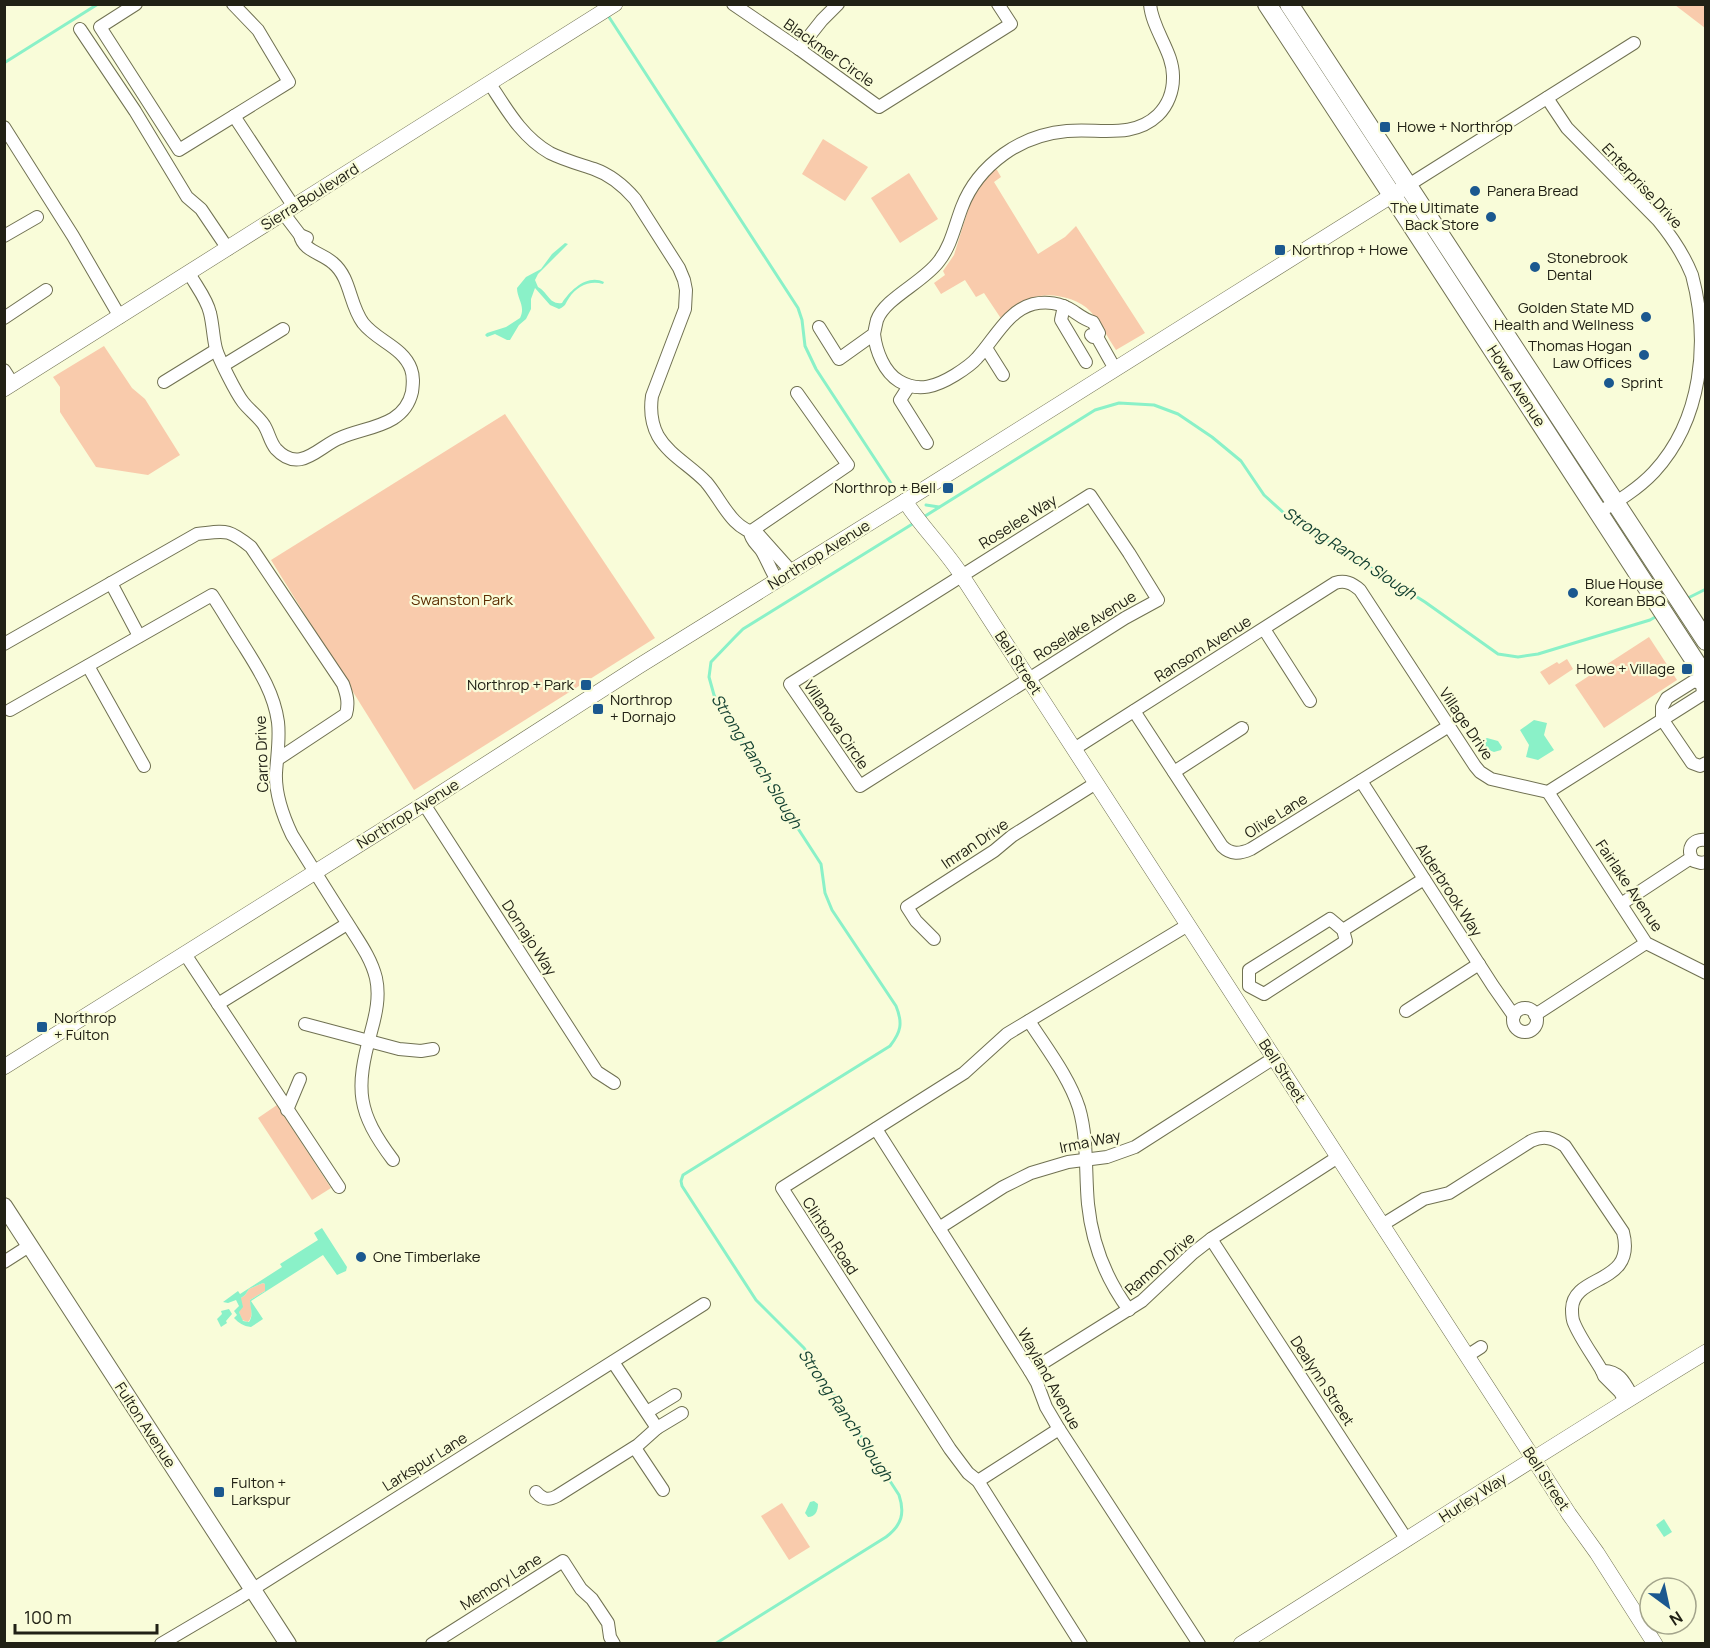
<svg xmlns="http://www.w3.org/2000/svg" width="1710" height="1648" viewBox="0 0 1710 1648" font-family="Manrope,sans-serif">
	<rect width="100%" height="100%" fill="#f9fcd9"/>
	<g fill="#f9cbac">
		<path d="M1675 5H1705V28Z"/>
		<path d="M823 139 868 167 845 201 802 174Z"/>
		<path d="M995 169 997 170 1001 177 994 182 1038 254 1065 237 1076 226 1145 333 1116 350C1108 338 1100 322 1090 311 1078 298 1049 291 1033 298 1022 303 1011 313 1002 320L984 293 976 297 965 280 941 294 934 283 945 275 943 271 954 255 971 200 984 178Z"/>
		<path d="M909 173 938 219 900 243 871 198Z"/>
		<path d="M104 346 132 388 145 399 180 455 148 475 96 467 60 412V387L53 377Z"/>
		<path d="M505 414 655 638 414 790 271 560Z"/>
		<path d="M1649 637 1677 680 1604 728 1575 685Z"/>
		<path d="M1567 659 1573 669 1549 685 1540 672 1557 662 1559 664Z"/>
		<path d="M277 1105 331 1188 312 1200 258 1118Z"/>
		<path d="M263 1283 265 1284V1291L250 1300C251 1309 254 1315 248 1322L242 1320 239 1312 241 1298 245 1295 249 1289Z"/>
		<path d="M782 1503 810 1547 789 1560 761 1516Z"/>
	</g>
	<g fill="#8af1c8" fill-rule="evenodd">
		<path d="M565 243 568 244 538 274 535 280 538 287C548 292 549 305 562 303 571 289 588 274 604 282L603 284C590 280 577 286 569 298 565 304 566 306 559 309L550 305 535 288 531 299V309L526 319 519 325 510 340H507L495 334 487 337 485 335 487 333 506 327 520 318C526 306 517 299 517 288L526 277 541 269 552 254Z"/>
		<path d="M1534 720 1547 723 1544 735 1554 750 1538 760 1526 757 1529 745 1520 730Z"/>
		<path d="M1487 738 1498 741 1502 747 1501 750 1494 752 1483 748 1485 739Z"/>
		<path d="M322 1228 347 1267 346 1271 337 1275 323 1255 251 1301 263 1319 251 1327C243 1326 239 1323 234 1318L237 1315 234 1311 239 1306 236 1300 228 1303 223 1302 238 1291 240 1294 282 1267 280 1264 318 1240 314 1233ZM263 1283 265 1284V1291L250 1300C250 1309 254 1314 249 1322L243 1321 239 1312 243 1307 241 1298 245 1295 249 1289Z"/>
		<path d="M229 1309 232 1314 226 1321 227 1323 221 1327 217 1319 222 1314 221 1311Z"/>
		<path d="M814 1501 818 1504C818 1511 815 1517 808 1517L805 1513 810 1502Z"/>
		<path d="M1664 1519 1672 1532 1664 1537 1656 1525Z"/>
	</g>
	<g fill="none" stroke-linecap="round" stroke-linejoin="round">
		<g stroke="#8af1c8" stroke-width="3">
			<path d="M607 14 798 308 802 320 805 346 816 369 896 491"/>
			<path d="M4 63 98 4"/>
			<path d="M926 505 939 507"/>
			<path d="M922 518 1095 410 1119 403 1154 405 1178 414 1212 437 1241 461 1264 495 1285 514 1425 602 1498 654 1518 657 1538 654 1650 620 1657 616"/>
			<path d="M1686 599 1706 589"/>
			<path d="M715 1644 886 1537C902 1525 905 1513 899 1495L804 1348 756 1300 682 1186 681 1181 683 1175 890 1046C901 1032 903 1023 896 1006L832 910 825 893 821 864 725 716 714 695 709 677 711 662 735 637 743 629 914 523"/>
		</g>
		<g stroke="#707152" stroke-width="14">
			<g id="minor">
				<path d="M136 4 100 27 179 150 289 82 258 30 233 4"/>
				<path d="M733 4 799 49 879 107 1011 24 998 4"/>
				<path d="M80 29 135 111 187 197 201 209 228 249"/>
				<path d="M799 49 822 20 838 4"/>
				<path d="M490 84C507 110 522 137 550 153 564 160 579 164 594 169 611 175 623 185 635 199L679 268 684 280 686 290 685 309 652 396C650 410 651 423 658 436 669 455 691 466 706 482 721 499 732 530 757 533L791 571"/>
				<path d="M1547 98 1567 128 1658 220C1672 237 1684 255 1692 275 1710 342 1702 420 1654 472 1638 489 1618 501 1598 513"/>
				<path d="M234 116 294 207"/>
				<path d="M4 127 73 236 120 317"/>
				<path d="M1407 186 1634 43"/>
				<path d="M284 214 300 235 307 238"/>
				<path d="M4 236 37 217"/>
				<path d="M189 273C196 286 207 299 210 313 213 325 213 337 216 349 219 359 236 393 243 402 249 410 258 416 264 425 269 433 270 442 276 449 300 475 319 446 340 438 367 426 404 427 412 392 413 384 414 377 411 369 403 347 377 341 363 323 349 304 351 278 333 263 322 253 303 251 300 235"/>
				<path d="M1064 306 1061 320 1086 362"/>
				<path d="M4 318 46 290"/>
				<path d="M819 327 839 359 874 334C875 329 876 324 877 320 885 298 924 282 939 261 951 246 955 225 962 207 970 186 986 167 1004 154 1022 141 1045 133 1067 131 1099 128 1133 139 1158 115 1168 105 1173 91 1173 78 1174 52 1152 30 1150 4"/>
				<path d="M874 334C876 351 884 372 899 381 919 393 937 386 955 375 963 370 971 365 977 358 994 340 1007 311 1033 304 1046 301 1061 303 1073 311 1079 315 1085 320 1093 322L1099 333 1097 337"/>
				<path d="M1091 335 1093 337H1097L1115 369"/>
				<path d="M986 348 1003 375"/>
				<path d="M224 365 283 329"/>
				<path d="M4 370 13 384"/>
				<path d="M164 382 216 350"/>
				<path d="M909 386 900 400 927 443"/>
				<path d="M1090 495 1129 553 1158 600 1125 618 860 786 790 684Z"/>
				<path d="M750 532 848 465 797 393"/>
				<path d="M750 532C751 542 759 545 763 553 768 562 771 571 777 580"/>
				<path d="M111 583 139 636"/>
				<path d="M1264 629 1310 701"/>
				<path d="M4 644 197 534C226 531 227 528 251 547L343 684C347 695 349 703 346 714L278 759"/>
				<path d="M88 666 144 766"/>
				<path d="M1702 684 1694 681 1667 698 1662 707V719L1692 763 1700 766 1706 763"/>
				<path d="M10 710 212 595C223 612 233 629 244 646 259 670 274 693 278 722 280 739 277 756 276 773 275 795 283 816 292 835 310 864 328 893 346 921 357 939 371 957 376 978 380 996 376 1014 371 1032 355 1090 357 1112 393 1160"/>
				<path d="M1134 711 1222 846C1231 855 1240 854 1251 849L1449 726"/>
				<path d="M1074 749 1335 583C1345 580 1352 583 1360 590L1475 766 1480 772 1491 779 1548 792 1703 694 1702 684"/>
				<path d="M1174 772 1242 728"/>
				<path d="M1361 781 1493 986 1514 1016"/>
				<path d="M1548 792 1646 943 1706 973"/>
				<path d="M424 804 597 1072 614 1083"/>
				<path d="M1706 840C1692 838 1685 850 1694 861L1701 863 1706 862"/>
				<path d="M1621 904 1691 858"/>
				<path d="M1330 919 1343 930 1346 941 1264 994 1249 986V970Z"/>
				<path d="M1343 930 1424 879"/>
				<path d="M934 939 916 921 907 907 994 851 1012 836 1096 783"/>
				<path d="M185 954 339 1187"/>
				<path d="M218 1004 347 924"/>
				<circle cx="1525" cy="1020" r="12"/>
				<path d="M1406 1011 1479 964"/>
				<path d="M1535 1015 1646 943"/>
				<path d="M1029 1021C1047 1049 1069 1077 1079 1108 1088 1139 1085 1172 1088 1204 1092 1243 1106 1279 1129 1310"/>
				<path d="M305 1024 399 1049 421 1051 433 1049"/>
				<path d="M287 1110 300 1079"/>
				<path d="M876 1129 1030 1371 1037 1383 1046 1407 1059 1429 1199 1644"/>
				<path d="M1382 1225 1424 1199 1449 1193 1531 1141C1544 1135 1554 1138 1565 1146L1623 1232C1637 1286 1573 1273 1572 1309 1572 1314 1572 1319 1574 1323 1580 1338 1594 1357 1602 1371"/>
				<path d="M939 1228 1003 1187 1031 1173 1068 1162 1107 1157 1135 1147 1274 1058"/>
				<path d="M1211 1239 1407 1540"/>
				<path d="M4 1262 29 1246"/>
				<path d="M1467 1356 1481 1347"/>
				<path d="M1030 1371 1142 1301 1193 1253 1211 1239 1338 1157"/>
				<path d="M1625 1401 1620 1392 1604 1376 1602 1371C1619 1370 1625 1383 1632 1396"/>
				<path d="M647 1412 675 1395"/>
				<path d="M657 1428 682 1413"/>
				<path d="M635 1448 663 1490"/>
				<path d="M978 1481 1059 1429"/>
				<path d="M536 1492C542 1499 548 1501 557 1496L638 1445 657 1428 613 1362"/>
				<path d="M161 1644 239 1598 704 1304"/>
				<path d="M432 1644 563 1561 581 1589 592 1599 608 1623 610 1637 614 1644"/>
				<path d="M1081 1644 978 1481 968 1473 950 1449 782 1188 964 1073 1007 1034 1188 925"/>
			</g>
		</g>
		<g stroke="#707152" stroke-width="16">
			<g id="tertiary">
				<path d="M4 389 615 4"/>
				<path d="M905 501C922 528 945 549 962 576L1524 1444 1569 1514 1597 1553 1655 1644"/>
				<path d="M4 1067 424 804 639 666 905 501 1407 186"/>
				<path d="M1241 1644C1396 1547 1549 1447 1706 1352"/>
			</g>
		</g>
		<g stroke="#707152" stroke-width="18">
			<path id="secondary" d="M4 1206 288 1644"/>
		</g>
		<g stroke="#707152" stroke-width="20">
			<g id="primary">
				<path d="M1267 4 1392 195 1706 678"/>
				<path d="M1289 4 1706 641"/>
			</g>
		</g>
		<use href="#minor" stroke="#fff" stroke-width="12"/>
		<use href="#tertiary" stroke="#fff" stroke-width="15"/>
		<use href="#secondary" stroke="#fff" stroke-width="16"/>
		<use href="#primary" stroke="#fff" stroke-width="18"/>
	</g>
	<g fill="#1b588f" stroke="#f9fcd9" stroke-width="2">
		<rect x="1379" y="121" width="12" height="12" rx="3"/>
		<circle cx="1475" cy="191" r="6"/>
		<circle cx="1491" cy="217" r="6"/>
		<rect x="1274" y="244" width="12" height="12" rx="3"/>
		<circle cx="1535" cy="267" r="6"/>
		<circle cx="1646" cy="317" r="6"/>
		<circle cx="1644" cy="355" r="6"/>
		<circle cx="1609" cy="383" r="6"/>
		<rect x="942" y="482" width="12" height="12" rx="3"/>
		<circle cx="1573" cy="593" r="6"/>
		<rect x="1681" y="663" width="12" height="12" rx="3"/>
		<rect x="580" y="679" width="12" height="12" rx="3"/>
		<rect x="592" y="703" width="12" height="12" rx="3"/>
		<rect x="36" y="1021" width="12" height="12" rx="3"/>
		<circle cx="361" cy="1257" r="6"/>
		<rect x="213" y="1486" width="12" height="12" rx="3"/>
	</g>
	<g text-anchor="middle" stroke-width="4.5" stroke-linejoin="round" paint-order="stroke">
		<g font-size="15" fill="#212115" stroke="#f9fcd9">
			<text transform="translate(829 53) rotate(35)" y="5">Blackmer Circle</text>
			<text transform="translate(1642 186) rotate(47)" y="5">Enterprise Drive</text>
			<text transform="translate(310 197) rotate(-32)" y="5">Sierra Boulevard</text>
			<text transform="translate(1516 386) rotate(57)" y="5">Howe Avenue</text>
			<text transform="translate(1018 522) rotate(-32)" y="5">Roselee Way</text>
			<text transform="translate(819 555) rotate(-32)" y="5">Northrop Avenue</text>
			<text transform="translate(1085 626) rotate(-32)" y="5">Roselake Avenue</text>
			<text transform="translate(1203 649) rotate(-32)" y="5">Ransom Avenue</text>
			<text transform="translate(1018 663) rotate(57)" y="5">Bell Street</text>
			<text transform="translate(1466 724) rotate(56)" y="5">Village Drive</text>
			<text transform="translate(836 725) rotate(56)" y="5">Villanova Circle</text>
			<text transform="translate(262 754) rotate(-92)" y="5">Carro Drive</text>
			<text transform="translate(408 814) rotate(-32)" y="5">Northrop Avenue</text>
			<text transform="translate(1276 816) rotate(-32)" y="5">Olive Lane</text>
			<text transform="translate(975 844) rotate(-34)" y="5">Imran Drive</text>
			<text transform="translate(1629 886) rotate(56)" y="5">Fairlake Avenue</text>
			<text transform="translate(1449 890) rotate(57)" y="5">Alderbrook Way</text>
			<text transform="translate(529 938) rotate(57)" y="5">Dornajo Way</text>
			<text transform="translate(1282 1071) rotate(57)" y="5">Bell Street</text>
			<text transform="translate(1090 1142) rotate(-12)" y="5">Irma Way</text>
			<text transform="translate(830 1236) rotate(57)" y="5">Clinton Road</text>
			<text transform="translate(1160 1264) rotate(-41)" y="5">Ramon Drive</text>
			<text transform="translate(1049 1379) rotate(61)" y="5">Wayland Avenue</text>
			<text transform="translate(1322 1381) rotate(57)" y="5">Dealynn Street</text>
			<text transform="translate(145 1425) rotate(57)" y="5">Fulton Avenue</text>
			<text transform="translate(425 1462) rotate(-32)" y="5">Larkspur Lane</text>
			<text transform="translate(1546 1479) rotate(57)" y="5">Bell Street</text>
			<text transform="translate(1473 1498) rotate(-33)" y="5">Hurley Way</text>
			<text transform="translate(501 1582) rotate(-32)" y="5">Memory Lane</text>
		</g>
		<g font-size="15" fill="#212115" stroke="#f9fcd9" text-anchor="start">
			<text x="1397" y="132">Howe + Northrop</text>
			<text x="1487" y="196">Panera Bread</text>
			<text x="1479" y="213" text-anchor="end">The Ultimate<tspan x="1479" dy="17">Back Store</tspan></text>
			<text x="1292" y="255">Northrop + Howe</text>
			<text x="1547" y="263">Stonebrook<tspan x="1547" dy="17">Dental</tspan></text>
			<text x="1634" y="313" text-anchor="end">Golden State MD<tspan x="1634" dy="17">Health and Wellness</tspan></text>
			<text x="1632" y="351" text-anchor="end">Thomas Hogan<tspan x="1632" dy="17">Law Offices</tspan></text>
			<text x="1621" y="388">Sprint</text>
			<text x="936" y="493" text-anchor="end">Northrop + Bell</text>
			<text x="1585" y="589">Blue House<tspan x="1585" dy="17">Korean BBQ</tspan></text>
			<text x="1675" y="674" text-anchor="end">Howe + Village</text>
			<text x="574" y="690" text-anchor="end">Northrop + Park</text>
			<text x="610" y="705">Northrop<tspan x="610" dy="17">+ Dornajo</tspan></text>
			<text x="54" y="1023">Northrop<tspan x="54" dy="17">+ Fulton</tspan></text>
			<text x="373" y="1262">One Timberlake</text>
			<text x="231" y="1488">Fulton +<tspan x="231" dy="17">Larkspur</tspan></text>
		</g>
		<g font-size="15" fill="#5c2c01" stroke="#f9fcd9">
			<text x="462" y="605">Swanston Park</text>
		</g>
		<g font-size="16" font-style="italic" fill="#113f2f" stroke="#f9fcd9">
			<text transform="translate(1350 553) rotate(33)" y="6">Strong Ranch Slough</text>
			<text transform="translate(757 761) rotate(58)" y="6">Strong Ranch Slough</text>
			<text transform="translate(846 1415) rotate(56)" y="6">Strong Ranch Slough</text>
		</g>
	</g>
	<rect width="1710" height="1648" fill="none" stroke="#212115" stroke-width="12"/>
	<g transform="translate(1668 1606) rotate(147)"><circle r="28" fill="#f9fcd9" stroke="#a3a48b" stroke-width="1.5"/>
	<path d="M0-4.5L10 22L0 15L-10 22Z" fill="#1b588f"/>
	<text y="-9" font-size="16" font-weight="bold" text-anchor="middle" fill="#212115">N</text>
	</g>
	<path d="M15 1624v9h142v-9" fill="none" stroke="#212115" stroke-width="3"/>
	<text x="24" y="1624" font-size="18" fill="#212115" stroke="#f9fcd9" stroke-width="4.5" paint-order="stroke">100 m</text>
</svg>
